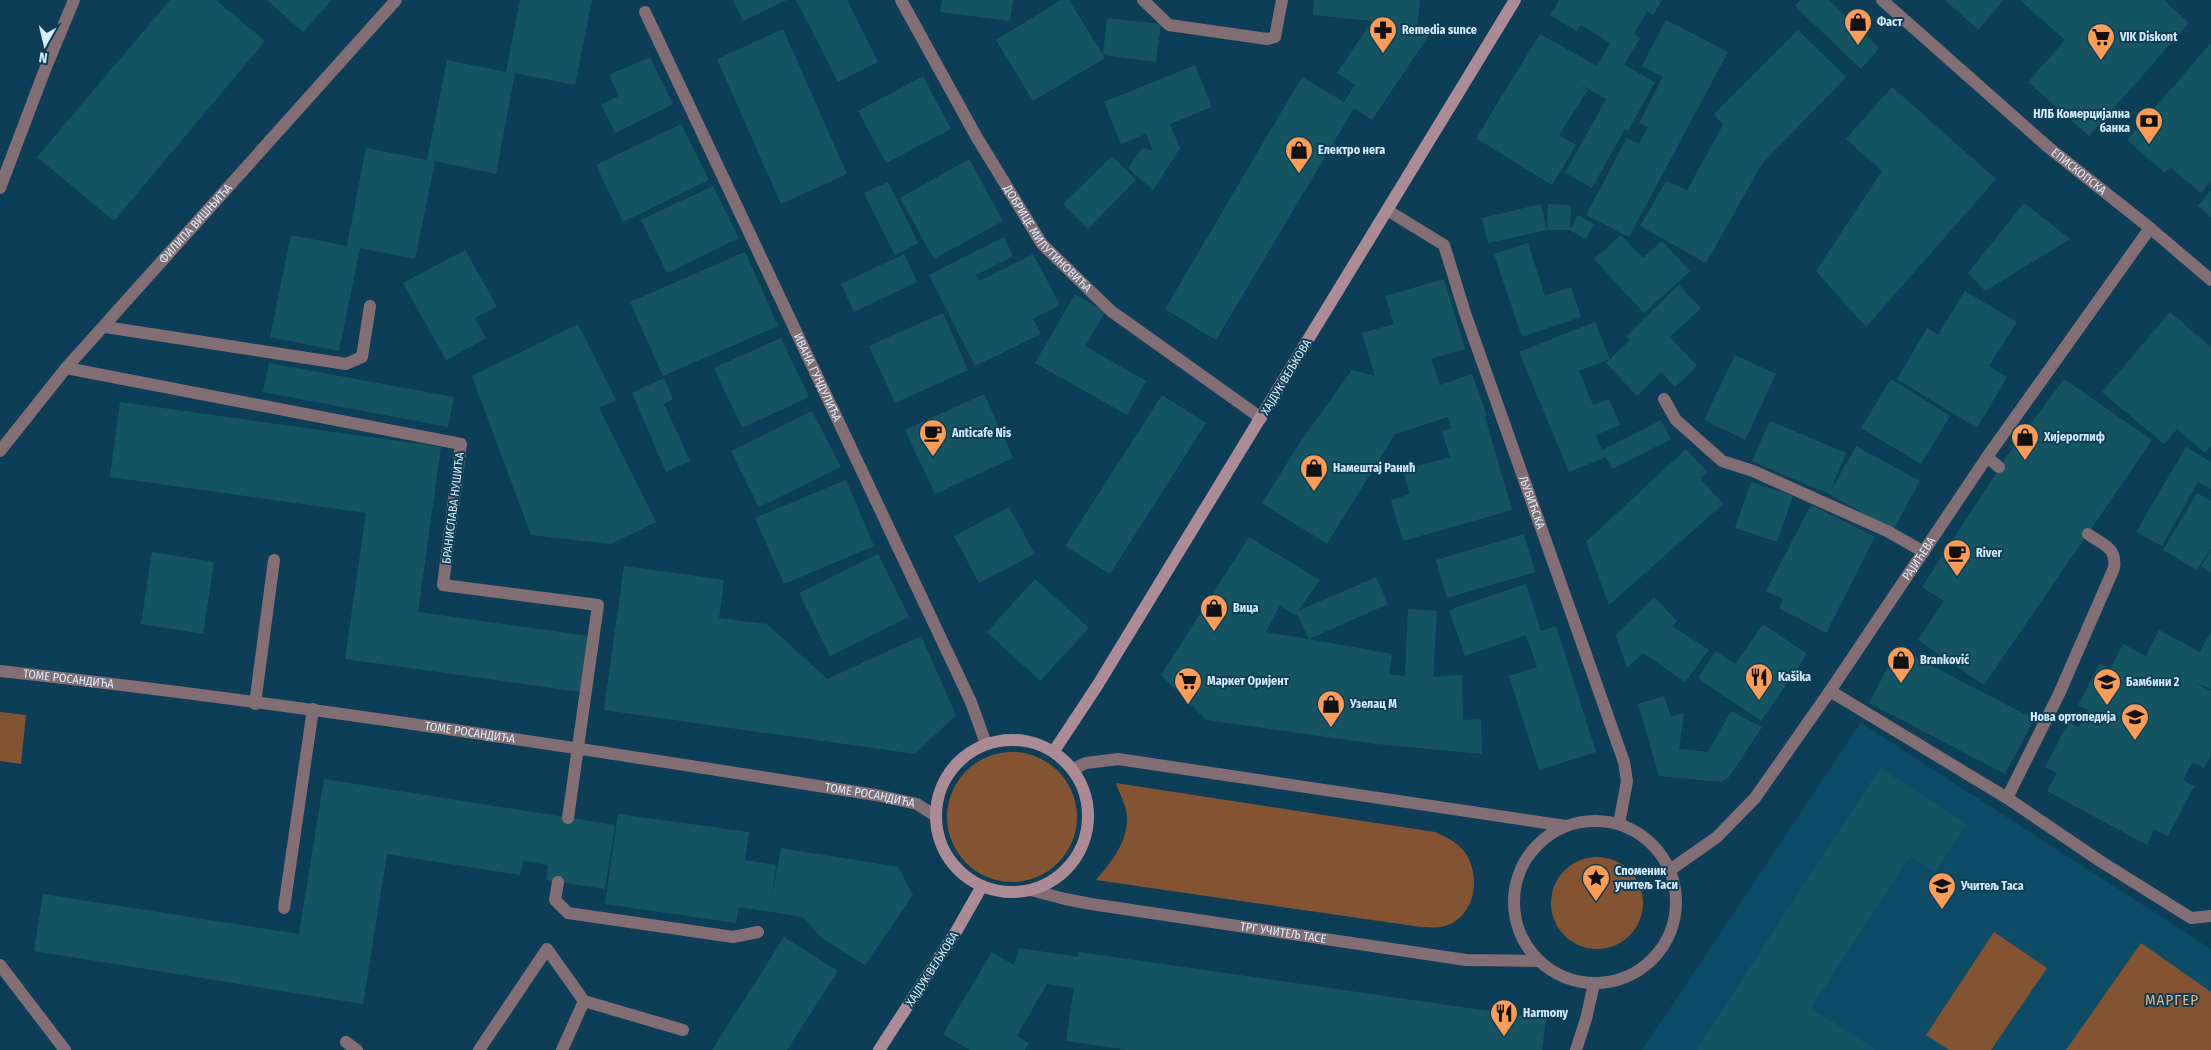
<svg xmlns="http://www.w3.org/2000/svg" width="2211" height="1050" viewBox="0 0 2211 1050" font-family="'Fira Sans Condensed',sans-serif">
	<rect width="100%" height="100%" fill="#0d3e57"/>
	<path fill="#0d4c67" d="M1861 723 2211 949V1050H1642Z"/>
	<g fill="#845432">
		<path d="M0 712 26 715 21 764 0 761Z"/>
		<circle cx="1012" cy="817" r="65"/>
		<path d="M1116 783 1435 832C1446 837 1459 843 1466 854 1482 880 1474 920 1441 927 1435 928 1427 927 1421 927L1096 880C1111 863 1128 842 1127 817 1127 806 1119 793 1116 783Z"/>
		<circle cx="1597" cy="903" r="46"/>
		<path d="M1994 932 2047 968 1991 1050H1949L1926 1035Z"/>
		<path d="M2141 943 2211 992V1050H2066Z"/>
	</g>
	<g fill="#155563">
		<path d="M170 0H216L265 41 114 221 37 157Z"/>
		<path d="M267 0H332L303 32Z"/>
		<path d="M520 0H592L575 85 515 73 496 174 435 161 415 259 360 248 339 351 270 337 291 235 347 246 366 148 427 160 447 60 506 72Z"/>
		<path d="M733 0H787L743 21Z"/>
		<path d="M796 0H847L878 62 838 82Z"/>
		<path d="M942 0H1013L1010 21 940 12Z"/>
		<path d="M1061 0H1069L1105 58 1033 101 996 40Z"/>
		<path d="M1314 0H1420L1417 27 1429 35 1372 120 1354 108 1216 340 1165 309 1302 77 1344 102 1355 85 1337 73 1372 21 1313 15Z"/>
		<path d="M1559 0H1662L1653 15 1647 11 1634 34 1640 38 1624 65 1655 82 1628 131 1625 129 1592 188 1565 173 1606 99 1576 82 1588 90 1559 135 1576 145 1552 185 1476 138 1540 34 1597 66 1610 43 1581 25 1577 31 1550 15Z"/>
		<path d="M1801 0H1829L1879 48 1861 69 1795 6Z"/>
		<path d="M1945 0H2004L1978 30Z"/>
		<path d="M2020 0H2164L2189 23 2089 136 2028 82 2065 40Z"/>
		<path d="M1107 18 1161 24 1156 62 1103 55Z"/>
		<path d="M1666 20 1728 52 1629 237 1586 215 1627 138 1639 144 1648 127 1639 123 1663 77 1642 66Z"/>
		<path d="M783 29 847 174 781 204 717 59Z"/>
		<path d="M1798 30 1846 77 1762 164 1706 263 1640 226 1666 181 1687 190 1723 125 1714 114Z"/>
		<path d="M2211 43V180L2201 193 2170 167 2165 173 2127 140Z"/>
		<path d="M650 57 673 104 615 133 601 105 619 96 609 75Z"/>
		<path d="M1195 65 1212 107 1170 124 1180 148 1153 190 1128 168 1142 148 1153 151 1146 134 1121 144 1104 102Z"/>
		<path d="M923 76 951 129 886 163 858 111Z"/>
		<path d="M1892 87 1996 179 1866 327 1816 271 1882 171 1846 139Z"/>
		<path d="M681 124 709 180 623 222 596 165Z"/>
		<path d="M1112 156 1136 180 1088 229 1063 204Z"/>
		<path d="M969 159 1003 221 934 259 900 198Z"/>
		<path d="M888 182 918 243 895 255 864 193Z"/>
		<path d="M713 186 739 238 667 273 641 220Z"/>
		<path d="M2211 190V217L2198 206Z"/>
		<path d="M2024 203 2070 239 1985 291 1968 273Z"/>
		<path d="M1541 204 1547 230 1488 243 1482 218Z"/>
		<path d="M1548 204 1571 205 1570 230H1547Z"/>
		<path d="M1578 215 1594 224 1586 239 1570 230Z"/>
		<path d="M1621 235 1643 258 1662 241 1690 271 1644 313 1594 259Z"/>
		<path d="M1004 237 1013 256 976 275 979 281 1033 254 1060 305 1033 319 1041 334 975 366 929 275Z"/>
		<path d="M1528 243 1545 296 1571 287 1581 317 1522 337 1494 254Z"/>
		<path d="M465 250 497 306 475 318 486 338 446 360 403 283Z"/>
		<path d="M745 252 778 326 663 376 630 302Z"/>
		<path d="M904 254 917 282 854 312 841 284Z"/>
		<path d="M1444 279 1465 349 1431 359 1440 385 1472 374 1487 416 1485 417 1512 510 1403 541 1391 500 1410 494 1403 470 1450 457 1442 431 1451 428 1448 417 1395 434 1327 544 1262 503 1301 441 1352 370 1375 376 1362 333 1394 324 1385 296Z"/>
		<path d="M1679 285 1701 308 1670 337 1697 366 1675 387 1661 372 1637 396 1606 363 1630 340 1626 336Z"/>
		<path d="M1965 291 2017 322 1989 366 2007 377 1977 428 1897 379 1927 328 1938 335Z"/>
		<path d="M1075 294 1105 312 1085 346 1146 381 1127 415 1035 363Z"/>
		<path d="M2170 312 2211 347V446L2205 453 2177 429 2164 444 2102 392Z"/>
		<path d="M943 313 968 370 895 403 869 346Z"/>
		<path d="M1595 322 1610 359 1579 371 1593 405 1609 399 1620 425 1596 435 1602 450 1661 420 1671 439 1612 469 1606 457 1569 472 1519 352Z"/>
		<path d="M578 324 616 400 599 408 656 522 611 544 531 535 472 376Z"/>
		<path d="M781 338 809 397 742 428 714 368Z"/>
		<path d="M1735 355 1776 374 1745 440 1704 420Z"/>
		<path d="M269 363 454 397 448 427 263 392Z"/>
		<path d="M664 378 673 399 664 404 690 461 666 472 632 393Z"/>
		<path d="M1891 379 1950 416 1921 464 1861 428Z"/>
		<path d="M2064 379 2152 440 1984 685 1918 640 1944 601 1922 587 2011 450Z"/>
		<path d="M984 394 1013 458 935 494 905 430Z"/>
		<path d="M1162 395 1206 423 1110 574 1065 546Z"/>
		<path d="M120 402 441 447 418 612 589 636 581 692 345 659 366 513 110 477Z"/>
		<path d="M812 411 841 467 759 507 731 451Z"/>
		<path d="M1770 421 1846 453 1830 492 1856 446 1920 481 1893 530 1829 494 1752 461Z"/>
		<path d="M2186 447 2211 462V489L2198 482 2162 546 2136 532Z"/>
		<path d="M1686 449 1707 472 1700 478 1723 504 1609 605 1586 542Z"/>
		<path d="M846 480 874 546 784 584 755 518Z"/>
		<path d="M1751 482 1793 496 1777 542 1735 528Z"/>
		<path d="M2197 493 2211 501V548L2197 570 2163 550Z"/>
		<path d="M1811 505 1875 537 1826 633 1779 608 1783 599 1766 591Z"/>
		<path d="M1009 507 1035 554 979 583 954 536Z"/>
		<path d="M1524 534 1535 572 1447 598 1436 560Z"/>
		<path d="M1249 537 1320 580 1295 615 1280 605 1266 632 1309 639 1296 612 1376 577 1388 604 1309 639 1392 654 1389 675 1405 676 1408 609 1437 611 1433 677 1462 675 1463 720 1481 719 1482 754 1377 744 1206 720 1161 675Z"/>
		<path d="M2211 551V573L2201 566Z"/>
		<path d="M152 552 214 562 203 634 141 624Z"/>
		<path d="M878 554 909 617 830 656 799 593Z"/>
		<path d="M624 566 724 580 719 618 767 624 827 679 921 636 956 715 915 754 604 710Z"/>
		<path d="M1035 579 1089 628 1040 681 987 632Z"/>
		<path d="M1526 584 1541 631 1556 626 1596 752 1539 770 1509 676 1537 667 1526 635 1465 656 1449 610Z"/>
		<path d="M1654 597 1677 621 1672 626 1709 650 1685 682 1643 653 1627 668 1616 635Z"/>
		<path d="M1763 624 1807 654 1761 721 1698 678 1716 651 1735 664Z"/>
		<path d="M2159 630 2200 652 2211 631V689L2191 681 2211 691V755L2204 768 2193 762 2183 780 2194 786 2168 836 2154 829 2147 845 2047 791 2057 773 2045 767 2069 722 2079 727 2088 710 2078 705 2100 663 2110 669 2123 644 2146 656Z"/>
		<path d="M1898 648 2034 719 2005 774 1869 703Z"/>
		<path d="M1664 696 1671 717 1684 713 1679 749 1708 752 1731 711 1762 727 1729 777 1722 782 1659 776 1638 704Z"/>
		<path d="M1880 768 1967 824 1935 872 1910 856 1811 1008 1876 1050H1696Z"/>
		<path d="M324 779 615 825 605 889 546 880 548 865 523 861 520 875 387 854 363 1004 34 951 43 894 299 934Z"/>
		<path d="M618 814 749 832 745 860 776 865 772 896 781 848 898 867 913 895 865 965 823 939 803 917 739 907 736 923 605 904Z"/>
		<path d="M784 937 838 971 787 1050H712Z"/>
		<path d="M1019 948 1078 957 1079 952 1546 1019 1542 1050H1129L1066 1041 1074 988 1047 984 1017 1036 1029 1043 1025 1050H970L943 1034 992 952 1014 965Z"/>
	</g>
	<g fill="none" stroke-linecap="round" stroke-linejoin="round">
		<g stroke="#836e75" stroke-width="12">
			<path d="M1143 0 1169 25 1267 39 1275 37 1282 0"/>
			<path d="M0 188 44 72 74 0"/>
			<path d="M105 327 346 364 362 357 370 306"/>
			<path d="M66 368 461 444 443 585 598 605 568 818"/>
			<path d="M1664 399 1676 420 1722 461 1753 471 1887 531 1924 552"/>
			<path d="M1987 457 1999 467"/>
			<path d="M1830 691 2007 798 2100 861 2191 918 2211 916"/>
			<path d="M255 704 274 560"/>
			<path d="M2007 798 2059 694 2114 568C2117 547 2103 545 2088 534"/>
			<path d="M558 882 555 900 568 913 733 937 758 932"/>
			<path d="M284 908 313 709"/>
			<path d="M346 1042 357 1050"/>
			<path d="M479 1050 547 949 584 1001 683 1030"/>
			<path d="M562 1050 584 1001"/>
		</g>
		<g stroke="#836e75" stroke-width="12">
			<path id="s1" d="M901 0 976 136 1042 244 1111 311 1261 418"/>
			<path id="s2" d="M1882 0 2048 147 2150 228 2211 280"/>
			<path id="s3" d="M645 12 971 702 986 744"/>
			<path id="s4" d="M1387 210 1444 245 1465 313 1624 762 1627 781 1619 824"/>
			<path id="s5" d="M0 451 66 368 396 0"/>
			<path id="s6" d="M0 671C293 703 585 749 876 795L917 804 934 815"/>
			<path d="M1073 769 1086 763 1118 759 1566 826"/>
			<circle cx="1595" cy="902" r="81"/>
			<path id="s7" d="M1670 870 1717 837 1755 798 1830 691 1987 457 2150 228"/>
			<path id="s8" d="M1031 890 1065 899 1091 904 1466 960 1538 961"/>
			<path d="M0 965 65 1050"/>
			<path d="M1576 1050 1586 1019 1594 984"/>
		</g>
		<g stroke="#ac8a96" stroke-width="12">
			<circle cx="1012" cy="816" r="76"/>
			<path d="M1054 751 1097 686 1515 0"/>
			<path d="M879 1050 957 930 982 886"/>
		</g>
	</g>
	<defs>
		<g id="shop-pin" transform="scale(1.4375)"><path d="M0 17L-7.5 6A9.5 9.5 0 1 1 7.5 6Z" fill="#fd9c55" stroke="#0d3e57"/><path d="M-5-2.5h2.3a2.7 3.5 0 0 1 5.4 0H5L5.5 6h-11ZM-1.5-2.5h3a1.5 2.3 0 0 0-3 0Z" fill="#111"/></g>
		<g id="pharmacy-pin" transform="scale(1.4375)"><path d="M0 17L-7.5 6A9.5 9.5 0 1 1 7.5 6Z" fill="#fd9c55" stroke="#0d3e57"/><path d="M-2-6h4v4h4v4h-4v4h-4v-4h-4v-4h4Z" fill="#111"/></g>
		<g id="supermarket-pin" transform="scale(1.4375)"><path d="M0 17L-7.5 6A9.5 9.5 0 1 1 7.5 6Z" fill="#fd9c55" stroke="#0d3e57"/><path d="M-6-5.5h2.5l.6 2H6L4.5 2H-2.5L-4.4-4H-6ZM-1.5 3.2a1.3 1.3 0 1 0 .1 0ZM3 3.2a1.3 1.3 0 1 0 .1 0Z" fill="#111"/></g>
		<g id="bank-pin" transform="scale(1.4375)"><path d="M0 17L-7.5 6A9.5 9.5 0 1 1 7.5 6Z" fill="#fd9c55" stroke="#0d3e57"/><path d="M-6-4H6V4H-6ZM0-2.3a2.3 2.3 0 1 0 0 4.6a2.3 2.3 0 1 0 0-4.6Z" fill="#111"/></g>
		<g id="cafe-pin" transform="scale(1.4375)"><path d="M0 17L-7.5 6A9.5 9.5 0 1 1 7.5 6Z" fill="#fd9c55" stroke="#0d3e57"/><path d="M-5.5-4.5H6V0H3Q3 3.5 0 3.5H-2.5Q-5.5 3.5-5.5 0ZM3-3.2v2h1.7v-2ZM-6 4.5H4V6H-6Z" fill="#111"/></g>
		<g id="restaurant-pin" transform="scale(1.4375)"><path d="M0 17L-7.5 6A9.5 9.5 0 1 1 7.5 6Z" fill="#fd9c55" stroke="#0d3e57"/><path d="M-5-6h1v4h1v-4h1v4h1v-4h1v5L-1.5 .5V6h-2V.5L-5-1ZM5-6V6H3V1.5H1.5Q1.5-4 5-6Z" fill="#111"/></g>
		<g id="school-pin" transform="scale(1.4375)"><path d="M0 17L-7.5 6A9.5 9.5 0 1 1 7.5 6Z" fill="#fd9c55" stroke="#0d3e57"/><path d="M0-5L7-2L0 1L-7-2ZM-4 1L0 2.5L4 1V4Q0 6-4 4Z" fill="#111"/></g>
		<g id="sight-pin" transform="scale(1.4375)"><path d="M0 17L-7.5 6A9.5 9.5 0 1 1 7.5 6Z" fill="#fd9c55" stroke="#0d3e57"/><path d="M0-6L1.8-2.2L6-1.7L2.9 1.2L3.7 5.4L0 3.3L-3.7 5.4L-2.9 1.2L-6-1.7L-1.8-2.2Z" fill="#111"/></g>
	</defs>
	<g fill-rule="evenodd">
		<use href="#shop-pin" x="1858" y="22"/>
		<use href="#pharmacy-pin" x="1383" y="30"/>
		<use href="#supermarket-pin" x="2101" y="37"/>
		<use href="#bank-pin" x="2149" y="121"/>
		<use href="#shop-pin" x="1299" y="150"/>
		<use href="#cafe-pin" x="933" y="433"/>
		<use href="#shop-pin" x="2025" y="437"/>
		<use href="#shop-pin" x="1314" y="468"/>
		<use href="#cafe-pin" x="1957" y="553"/>
		<use href="#shop-pin" x="1214" y="608"/>
		<use href="#shop-pin" x="1901" y="660"/>
		<use href="#restaurant-pin" x="1759" y="677"/>
		<use href="#supermarket-pin" x="1188" y="681"/>
		<use href="#school-pin" x="2107" y="682"/>
		<use href="#shop-pin" x="1331" y="704"/>
		<use href="#school-pin" x="2135" y="717"/>
		<use href="#sight-pin" x="1596" y="878"/>
		<use href="#school-pin" x="1942" y="886"/>
		<use href="#restaurant-pin" x="1504" y="1013"/>
	</g>
	<g text-anchor="middle" stroke-width="4" stroke-linejoin="round" paint-order="stroke">
		<g font-size="12" font-weight="bold" fill="#d5edfc" stroke="#0d3e57" text-anchor="start">
			<text x="1877" y="26">Фаст</text>
			<text x="1402" y="34">Remedia sunce</text>
			<text x="2120" y="41">VIK Diskont</text>
			<text x="2130" y="118" text-anchor="end">НЛБ Комерцијална<tspan x="2130" dy="14">банка</tspan></text>
			<text x="1318" y="154">Електро нега</text>
			<text x="952" y="437">Anticafe Nis</text>
			<text x="2044" y="441">Хијероглиф</text>
			<text x="1333" y="472">Намештај Ранић</text>
			<text x="1976" y="557">River</text>
			<text x="1233" y="612">Вица</text>
			<text x="1920" y="664">Branković</text>
			<text x="1778" y="681">Kašika</text>
			<text x="1207" y="685">Маркет Оријент</text>
			<text x="2126" y="686">Бамбини 2</text>
			<text x="1350" y="708">Узелац М</text>
			<text x="2116" y="721" text-anchor="end">Нова ортопедија</text>
			<text x="1615" y="875">Споменик<tspan x="1615" dy="14">учитељ Таси</tspan></text>
			<text x="1961" y="890">Учитељ Таса</text>
			<text x="1523" y="1017">Harmony</text>
		</g>
		<g font-size="12" fill="#d5edfc" stroke="#0d3e57">
			<text dy="4" stroke="none"><textPath href="#s2" startOffset="261">ЕПИСКОПСКА</textPath></text>
			<text dy="4" stroke="none"><textPath href="#s5" startOffset="300">ФИЛИПА ВИШЊИЋА</textPath></text>
			<text dy="4" stroke="none"><textPath href="#s1" startOffset="281">ДОБРИЦЕ МИЛУТИНОВИЋА</textPath></text>
			<text dy="4" stroke="none"><textPath href="#s3" startOffset="404">ИВАНА ГУНДУЛИЋА</textPath></text>
			<text transform="translate(1286 377) rotate(-59)" y="4">ХАЈДУК ВЕЉКОВА</text>
			<text dy="4" stroke="none"><textPath href="#s4" startOffset="339">ЉУБИЋСКА</textPath></text>
			<text transform="translate(453 508) rotate(-83)" y="4">БРАНИСЛАВА НУШИЋА</text>
			<text dy="4" stroke="none"><textPath href="#s7" startOffset="402">РАЈИЋЕВА</textPath></text>
			<text dy="4" stroke="none"><textPath href="#s6" startOffset="69">ТОМЕ РОСАНДИЋА</textPath></text>
			<text dy="4" stroke="none"><textPath href="#s6" startOffset="474">ТОМЕ РОСАНДИЋА</textPath></text>
			<text dy="4" stroke="none"><textPath href="#s6" startOffset="879">ТОМЕ РОСАНДИЋА</textPath></text>
			<text dy="4" stroke="none"><textPath href="#s8" startOffset="256">ТРГ УЧИТЕЉ ТАСЕ</textPath></text>
			<text transform="translate(932 969) rotate(-57)" y="4">ХАЈДУК ВЕЉКОВА</text>
		</g>
		<g font-size="15" letter-spacing="1" fill="#f2af81" stroke="#0d3e57">
			<text x="2172" y="1005">МАРГЕР</text>
		</g>
	</g>
	<g transform="translate(45 45) rotate(188)" stroke="#0d3e57" stroke-width="4" paint-order="stroke">
	<path d="M0-4L9 19L0 12L-9 19Z" fill="#d5edfc"/>
	<text y="-8" font-size="14" font-weight="bold" text-anchor="middle" fill="#d5edfc">N</text>
	</g>
</svg>
